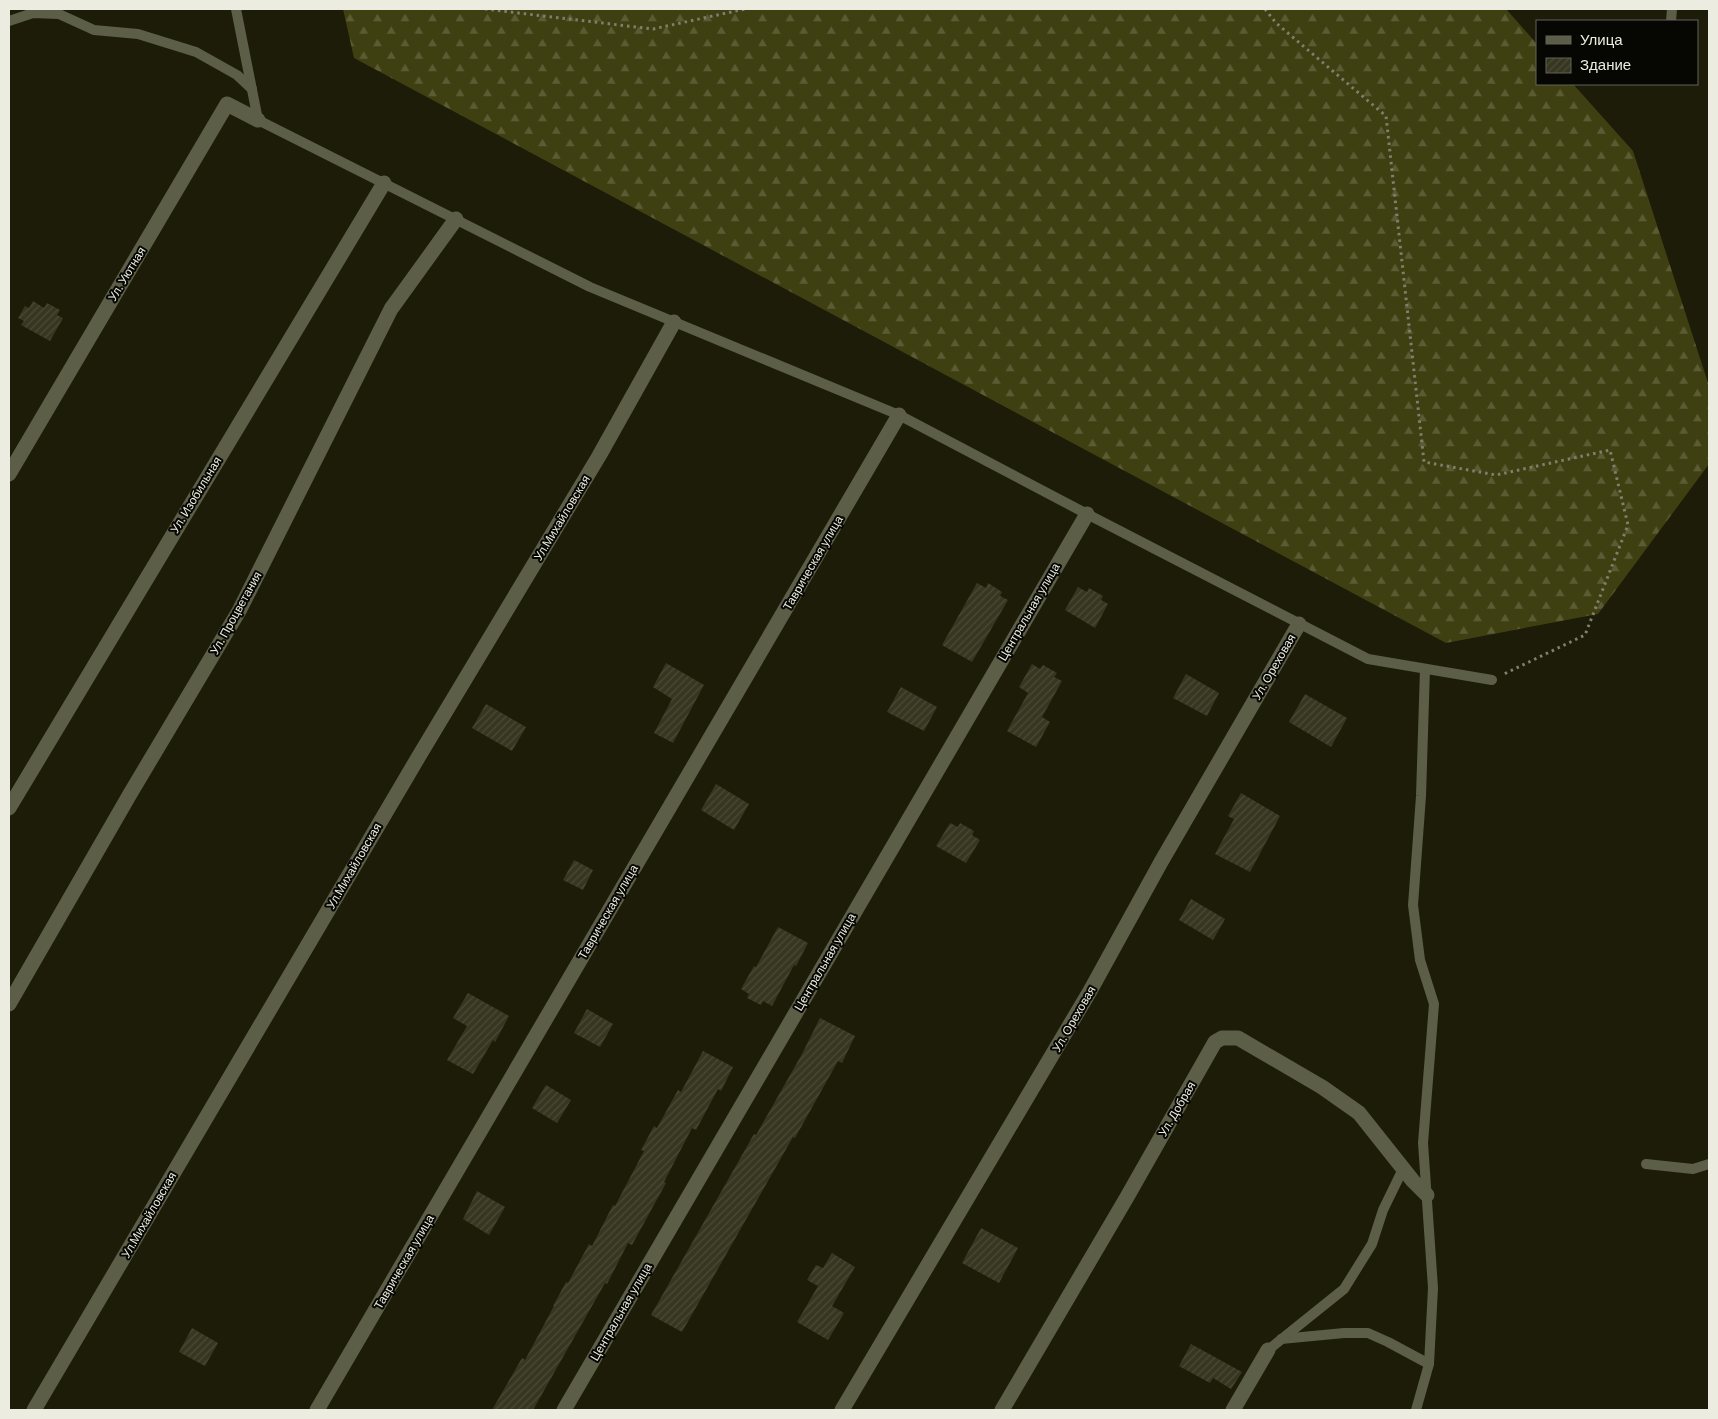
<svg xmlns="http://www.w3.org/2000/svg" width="1718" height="1419" viewBox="0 0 1718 1419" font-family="'DM Sans',sans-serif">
	<defs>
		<pattern id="forest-firs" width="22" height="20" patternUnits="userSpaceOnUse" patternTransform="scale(1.25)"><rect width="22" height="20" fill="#3f4012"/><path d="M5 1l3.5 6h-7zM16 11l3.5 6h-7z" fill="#5b5c34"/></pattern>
		<pattern id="building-hatch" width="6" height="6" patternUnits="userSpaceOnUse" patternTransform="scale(1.25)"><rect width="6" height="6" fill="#363621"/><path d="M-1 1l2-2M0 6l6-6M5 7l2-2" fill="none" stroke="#4a4a36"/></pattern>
	</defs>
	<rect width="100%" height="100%" fill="#1c1c08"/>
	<path fill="url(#forest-firs)" d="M343 9H1506L1537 44V84H1573L1633 151 1709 386V464L1598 614 1446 643 354 58Z"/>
	<g fill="url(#building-hatch)">
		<path d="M33 301 44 308 47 303 60 310 57 315 63 318 50 341 21 325 24 321 18 318 25 306 29 308Z"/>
		<path d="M977 583 986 588 988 583 1002 592 1000 596 1008 600 972 662 942 645Z"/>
		<path d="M1078 587 1087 592 1089 588 1103 596 1101 600 1108 604 1095 628 1065 610Z"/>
		<path d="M666 663 704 685 673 743 654 733 672 699 653 687Z"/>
		<path d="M1032 664 1040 669 1043 665 1057 673 1054 677 1062 681 1042 717 1050 722 1036 747 1007 731 1028 693 1019 687Z"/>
		<path d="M1186 674 1219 693 1207 716 1173 698Z"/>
		<path d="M901 687 937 707 924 731 887 712Z"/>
		<path d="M1305 694 1347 718 1331 747 1289 722Z"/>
		<path d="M486 704 526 727 512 751 472 728Z"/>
		<path d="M716 784 749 804 734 830 701 810Z"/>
		<path d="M1241 793 1280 816 1250 872 1215 854 1234 819 1228 816Z"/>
		<path d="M950 823 958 827 960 823 974 831 972 835 980 840 966 863 936 846Z"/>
		<path d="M574 860 593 870 583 890 563 880Z"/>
		<path d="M1191 899 1225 919 1213 940 1179 920Z"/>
		<path d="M778 927 808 943 796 966 794 965 772 1006 763 1001 761 1005 747 998 749 994 741 989 754 966 756 967Z"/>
		<path d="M468 993 509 1016 495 1042 493 1040 473 1074 447 1060 467 1026 453 1018Z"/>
		<path d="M587 1009 613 1024 600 1047 574 1033Z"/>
		<path d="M820 1018 855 1036 842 1063 838 1061 795 1138 793 1137 682 1332 651 1315 754 1134 756 1135 802 1054Z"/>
		<path d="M703 1051 733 1067 721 1091 718 1089 696 1130 692 1128 664 1182 666 1183 632 1245 628 1243 607 1284 605 1283 533 1410H492L522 1358 525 1360 554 1306H553L566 1282 568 1283 589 1244 592 1246 613 1205 615 1206 644 1151 641 1150 654 1126 657 1128 678 1090 681 1092Z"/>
		<path d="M546 1085 571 1100 557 1123 532 1108Z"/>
		<path d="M477 1191 505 1207 489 1235 463 1219Z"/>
		<path d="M981 1228 1018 1248 999 1283 962 1263Z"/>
		<path d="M832 1253 855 1267 832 1306 844 1313 828 1340 797 1322 818 1286 807 1280 816 1265 823 1268Z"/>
		<path d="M192 1328 218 1343 205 1366 179 1352Z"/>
		<path d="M1191 1344 1242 1372 1231 1389 1213 1378 1210 1383 1179 1366Z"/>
	</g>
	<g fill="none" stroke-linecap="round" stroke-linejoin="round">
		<g stroke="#7f7f6f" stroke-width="3" stroke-dasharray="2.5 4" stroke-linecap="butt">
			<path d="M485 9 653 29 745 9"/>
			<path d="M1265 9 1276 23 1386 116 1424 462 1496 475 1610 450 1628 525 1585 635 1504 674"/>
		</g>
		<g stroke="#5d5e47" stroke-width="10">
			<path d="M236 9 258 120 590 287 899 415 1087 514 1368 659 1492 680"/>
			<path d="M9 21 33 13 59 14 94 30 138 34 196 52 237 75 252 89"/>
			<path d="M1671 21 1672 9"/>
			<path d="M1646 1164 1693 1169 1709 1164"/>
			<path d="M1281 1339 1344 1333H1368L1388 1342 1429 1364"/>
			<path d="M1268 1350 1344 1289 1372 1244 1383 1210 1403 1169"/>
			<path d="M1416 1410 1429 1364 1433 1288 1423 1143 1434 1004 1420 960 1413 905 1421 796 1425 669"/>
		</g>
		<g stroke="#5d5e47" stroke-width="15">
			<path d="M9 474 227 104 258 120"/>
			<path d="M9 808 384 183"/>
			<path d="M9 1004 130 794 239 611 391 309 456 219"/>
			<path d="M34 1410 419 756 599 456 674 322"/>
			<path d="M317 1410 899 415"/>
			<path d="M564 1410 1087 514"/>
			<path d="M842 1410 1090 991 1161 862 1299 624"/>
			<path d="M1002 1410 1127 1197 1215 1042 1222 1038H1238L1322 1087 1359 1113 1413 1181 1427 1195"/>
			<path d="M1233 1410 1268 1350"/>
		</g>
	</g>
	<g text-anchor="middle" stroke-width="4" stroke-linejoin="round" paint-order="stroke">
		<g font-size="12" fill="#ecede0" stroke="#060602">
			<text transform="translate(127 274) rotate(-59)" y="4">Ул. Уютная</text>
			<text transform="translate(196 495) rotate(-59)" y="4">Ул. Изобильная</text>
			<text transform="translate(562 518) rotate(-59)" y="4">Ул.Михайловская</text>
			<text transform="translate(813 563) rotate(-60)" y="4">Таврическая улица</text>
			<text transform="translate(1029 612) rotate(-60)" y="4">Центральная улица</text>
			<text transform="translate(236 613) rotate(-61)" y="4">Ул. Процветания</text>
			<text transform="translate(1274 667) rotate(-60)" y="4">Ул. Ореховая</text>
			<text transform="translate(354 866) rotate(-60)" y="4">Ул.Михайловская</text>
			<text transform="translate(608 912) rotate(-60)" y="4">Таврическая улица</text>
			<text transform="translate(825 962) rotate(-60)" y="4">Центральная улица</text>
			<text transform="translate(1074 1019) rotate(-60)" y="4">Ул. Ореховая</text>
			<text transform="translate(1177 1109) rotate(-60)" y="4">Ул. Добрая</text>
			<text transform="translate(149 1215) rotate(-60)" y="4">Ул.Михайловская</text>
			<text transform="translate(404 1262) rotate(-60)" y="4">Таврическая улица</text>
			<text transform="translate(621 1312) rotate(-60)" y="4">Центральная улица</text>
		</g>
	</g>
	<rect width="1718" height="1419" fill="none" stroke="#ecede0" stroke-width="20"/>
	<rect x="1536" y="20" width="162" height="65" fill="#060602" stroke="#62625b"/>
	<rect x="1546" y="36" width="25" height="8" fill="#5d5e47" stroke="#62625b"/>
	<text x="1580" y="45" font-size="15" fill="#ecede0">Улица</text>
	<rect x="1546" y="58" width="25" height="15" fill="url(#building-hatch)" stroke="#62625b"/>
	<text x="1580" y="70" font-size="15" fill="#ecede0">Здание</text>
</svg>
